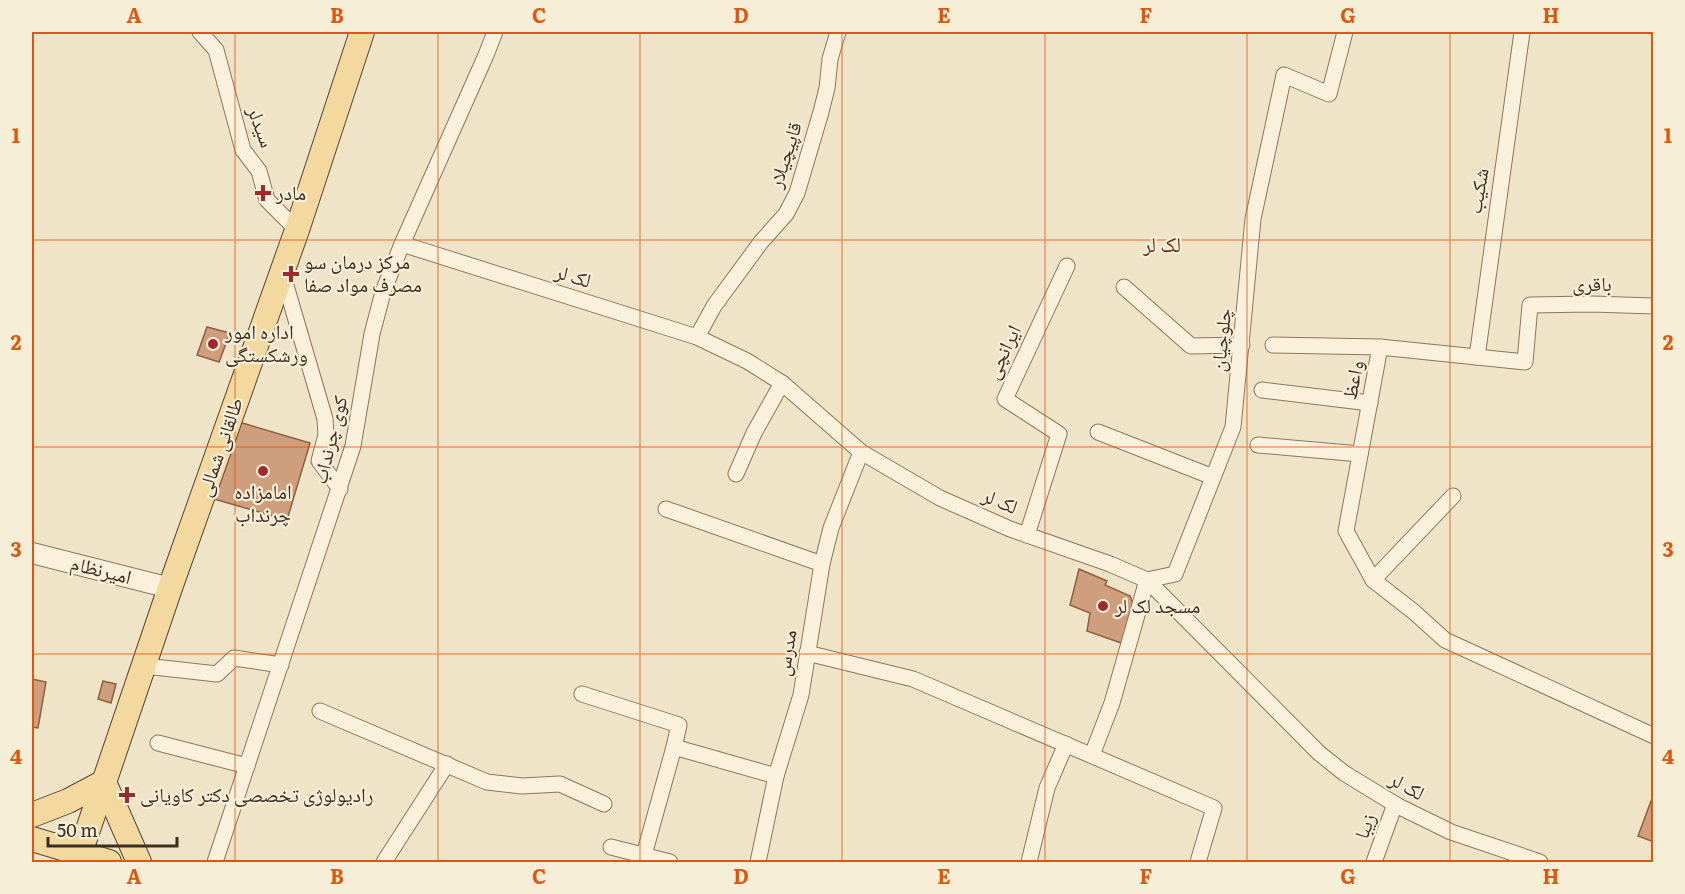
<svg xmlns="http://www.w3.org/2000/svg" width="1685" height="894" viewBox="0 0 1685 894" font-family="Literata,'Noto Naskh Arabic',serif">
	<rect width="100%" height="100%" fill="#f0e4c8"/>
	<g fill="#cf9f7d" stroke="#8d5f41" stroke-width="1.5">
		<path d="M207 327 230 333 219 362 197 355Z"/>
		<path d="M239 422 310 443 287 520 214 499Z"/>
		<path d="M1079 569 1107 581 1105 585 1130 596 1134 606 1124 644 1087 631 1090 613 1070 605Z"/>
		<path d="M32 679 46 682 38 728 32 727Z"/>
		<path d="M103 681 116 684 111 703 98 699Z"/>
		<path d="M1654 793V842L1638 836Z"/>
	</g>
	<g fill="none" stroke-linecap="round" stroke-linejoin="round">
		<g stroke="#8d765c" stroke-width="17">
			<g id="minor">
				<path d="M200 32 216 50 243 150 259 171 267 200 297 230"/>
				<path d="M402 244 697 337 747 361 782 383 861 452 940 498 1010 529 1110 564 1147 580 1319 753 1344 773 1398 806 1451 832 1540 862"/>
				<path d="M282 272 325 419 326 435 319 461 340 489"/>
				<path d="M1124 287 1191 346 1242 345"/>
				<path d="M697 337 714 306 761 242 786 214 797 193 821 112 827 88 830 59 838 32"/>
				<path d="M1273 345 1380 347"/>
				<path d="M1477 357 1522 32"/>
				<path d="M1262 390 1370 403"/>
				<path d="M1098 432 1213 477"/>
				<path d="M1258 445 1360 454"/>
				<path d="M736 474 754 433 782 383"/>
				<path d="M1453 496 1373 580 1414 612 1445 640 1654 736"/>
				<path d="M666 509 822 564"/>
				<path d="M1027 535 1059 434 1005 399 1067 266"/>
				<path d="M1373 580 1346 531 1380 347 1525 362 1530 305 1592 304 1654 306"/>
				<path d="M807 653 913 679 1214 808 1198 862"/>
				<path d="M145 666 217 674 234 658 281 665"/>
				<path d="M582 694 679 725 674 747 776 776"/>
				<path d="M320 711 487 782 522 786 560 784 604 804"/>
				<path d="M158 743 247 766"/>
				<path d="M1092 755 1112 703 1147 580 1175 574 1233 427 1253 219 1284 75 1329 94 1345 32"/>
				<path d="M611 847 670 862"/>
				<path d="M644 855 674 747"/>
				<path d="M215 862 353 446 372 334 383 292 402 244 486 55 495 32"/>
				<path d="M384 862 447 764"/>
				<path d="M758 862 776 776 801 695 822 564 831 528 861 452"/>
				<path d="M1029 862 1047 788 1066 744"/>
				<path d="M1374 862 1395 804"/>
			</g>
		</g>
		<g stroke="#8d765c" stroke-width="22">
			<path id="tertiary" d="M32 553 170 588"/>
		</g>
		<g stroke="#5b4430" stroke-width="26">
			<g id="primary">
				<path d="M32 815 68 801 104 782 139 862"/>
				<path d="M32 839 109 862"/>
				<path d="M77 862 170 588 297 230 362 32"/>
			</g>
		</g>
		<use href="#minor" stroke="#faf1dc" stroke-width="15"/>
		<use href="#tertiary" stroke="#faf1dc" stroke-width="20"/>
		<use href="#primary" stroke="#f3d9a0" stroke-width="24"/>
	</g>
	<path fill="none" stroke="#df570d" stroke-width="1.5" stroke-opacity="0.55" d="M235 32V862M438 32V862M640 32V862M842 32V862M1045 32V862M1247 32V862M1450 32V862M32 240H1654M32 447H1654M32 654H1654"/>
	<g fill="#9e2a2b" stroke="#f7eed8" stroke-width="2">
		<path d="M260 184h6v6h6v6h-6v6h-6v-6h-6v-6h6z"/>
		<path d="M288 265h6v6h6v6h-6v6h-6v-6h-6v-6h6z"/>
		<circle cx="213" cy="344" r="6"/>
		<circle cx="263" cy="471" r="6"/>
		<circle cx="1103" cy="606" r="6"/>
		<path d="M124 786h6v6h6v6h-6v6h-6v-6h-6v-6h6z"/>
	</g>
	<g text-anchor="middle" stroke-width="4.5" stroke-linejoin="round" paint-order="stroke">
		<g font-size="20" fill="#3d2e20" stroke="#f7eed8">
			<text transform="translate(261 127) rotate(70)" y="7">سیدلر</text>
			<text transform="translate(785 155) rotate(-72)" y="7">قاپیچیلار</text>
			<text transform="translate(1478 191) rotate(-80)" y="7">شکیب</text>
			<text transform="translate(573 276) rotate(17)" y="7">لک لر</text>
			<text x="1592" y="291">باقری</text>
			<text transform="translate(1221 340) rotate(-84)" y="7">چلوچیان</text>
			<text transform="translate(1003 352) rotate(-65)" y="7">ایرانچی</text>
			<text transform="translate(1353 380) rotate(-79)" y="7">واعظ</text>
			<text transform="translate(330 440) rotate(-76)" y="7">کوی چرنداب</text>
			<text transform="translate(220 447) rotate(-71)" y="7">طالقانی شمالی</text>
			<text transform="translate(1000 501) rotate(23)" y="7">لک لر</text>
			<text transform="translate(101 570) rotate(14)" y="7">امیرنظام</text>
			<text transform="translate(786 653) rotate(-81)" y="7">مدرس</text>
			<text transform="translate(1407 786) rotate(29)" y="7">لک لر</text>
			<text transform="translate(1365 826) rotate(-70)" y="7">زیبا</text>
		</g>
		<g font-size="20" fill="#3d2e20" stroke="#f7eed8" text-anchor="start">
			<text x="276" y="200">مادر</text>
			<text x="304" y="269">مرکز درمان سو<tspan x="304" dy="23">مصرف مواد صفا</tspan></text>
			<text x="225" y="339">اداره امور<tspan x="225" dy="23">ورشکستگی</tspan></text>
			<text x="263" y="499" text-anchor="middle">امامزاده<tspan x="263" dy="23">چرنداب</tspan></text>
			<text x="1115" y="613">مسجد لک لر</text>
			<text x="140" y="802">رادیولوژی تخصصی دکتر کاویانی</text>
		</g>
		<g font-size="21" fill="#6b2e1e" stroke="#f7eed8">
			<text x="1162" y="252">لک لر</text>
		</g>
	</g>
	<rect width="1685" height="894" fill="none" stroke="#f7eed8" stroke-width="66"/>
	<path d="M48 837v9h129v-9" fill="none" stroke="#3d2e20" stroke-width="3"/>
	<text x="57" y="837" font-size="18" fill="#3d2e20" stroke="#f7eed8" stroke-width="4.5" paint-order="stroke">50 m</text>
	<rect x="33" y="33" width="1619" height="828" fill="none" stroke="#df570d" stroke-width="2"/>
	<g font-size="20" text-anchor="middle" font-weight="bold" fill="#df570d">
		<text x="134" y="23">A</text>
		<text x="337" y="23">B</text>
		<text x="539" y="23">C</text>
		<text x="741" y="23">D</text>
		<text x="944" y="23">E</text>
		<text x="1146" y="23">F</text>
		<text x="1348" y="23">G</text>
		<text x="1551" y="23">H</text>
		<text x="16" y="143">1</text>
		<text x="1668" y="143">1</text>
		<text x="16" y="350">2</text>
		<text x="1668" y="350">2</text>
		<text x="16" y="557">3</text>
		<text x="1668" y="557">3</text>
		<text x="16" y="764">4</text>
		<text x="1668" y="764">4</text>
		<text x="134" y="884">A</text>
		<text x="337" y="884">B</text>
		<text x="539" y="884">C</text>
		<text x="741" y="884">D</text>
		<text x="944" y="884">E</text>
		<text x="1146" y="884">F</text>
		<text x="1348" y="884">G</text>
		<text x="1551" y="884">H</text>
	</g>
</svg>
